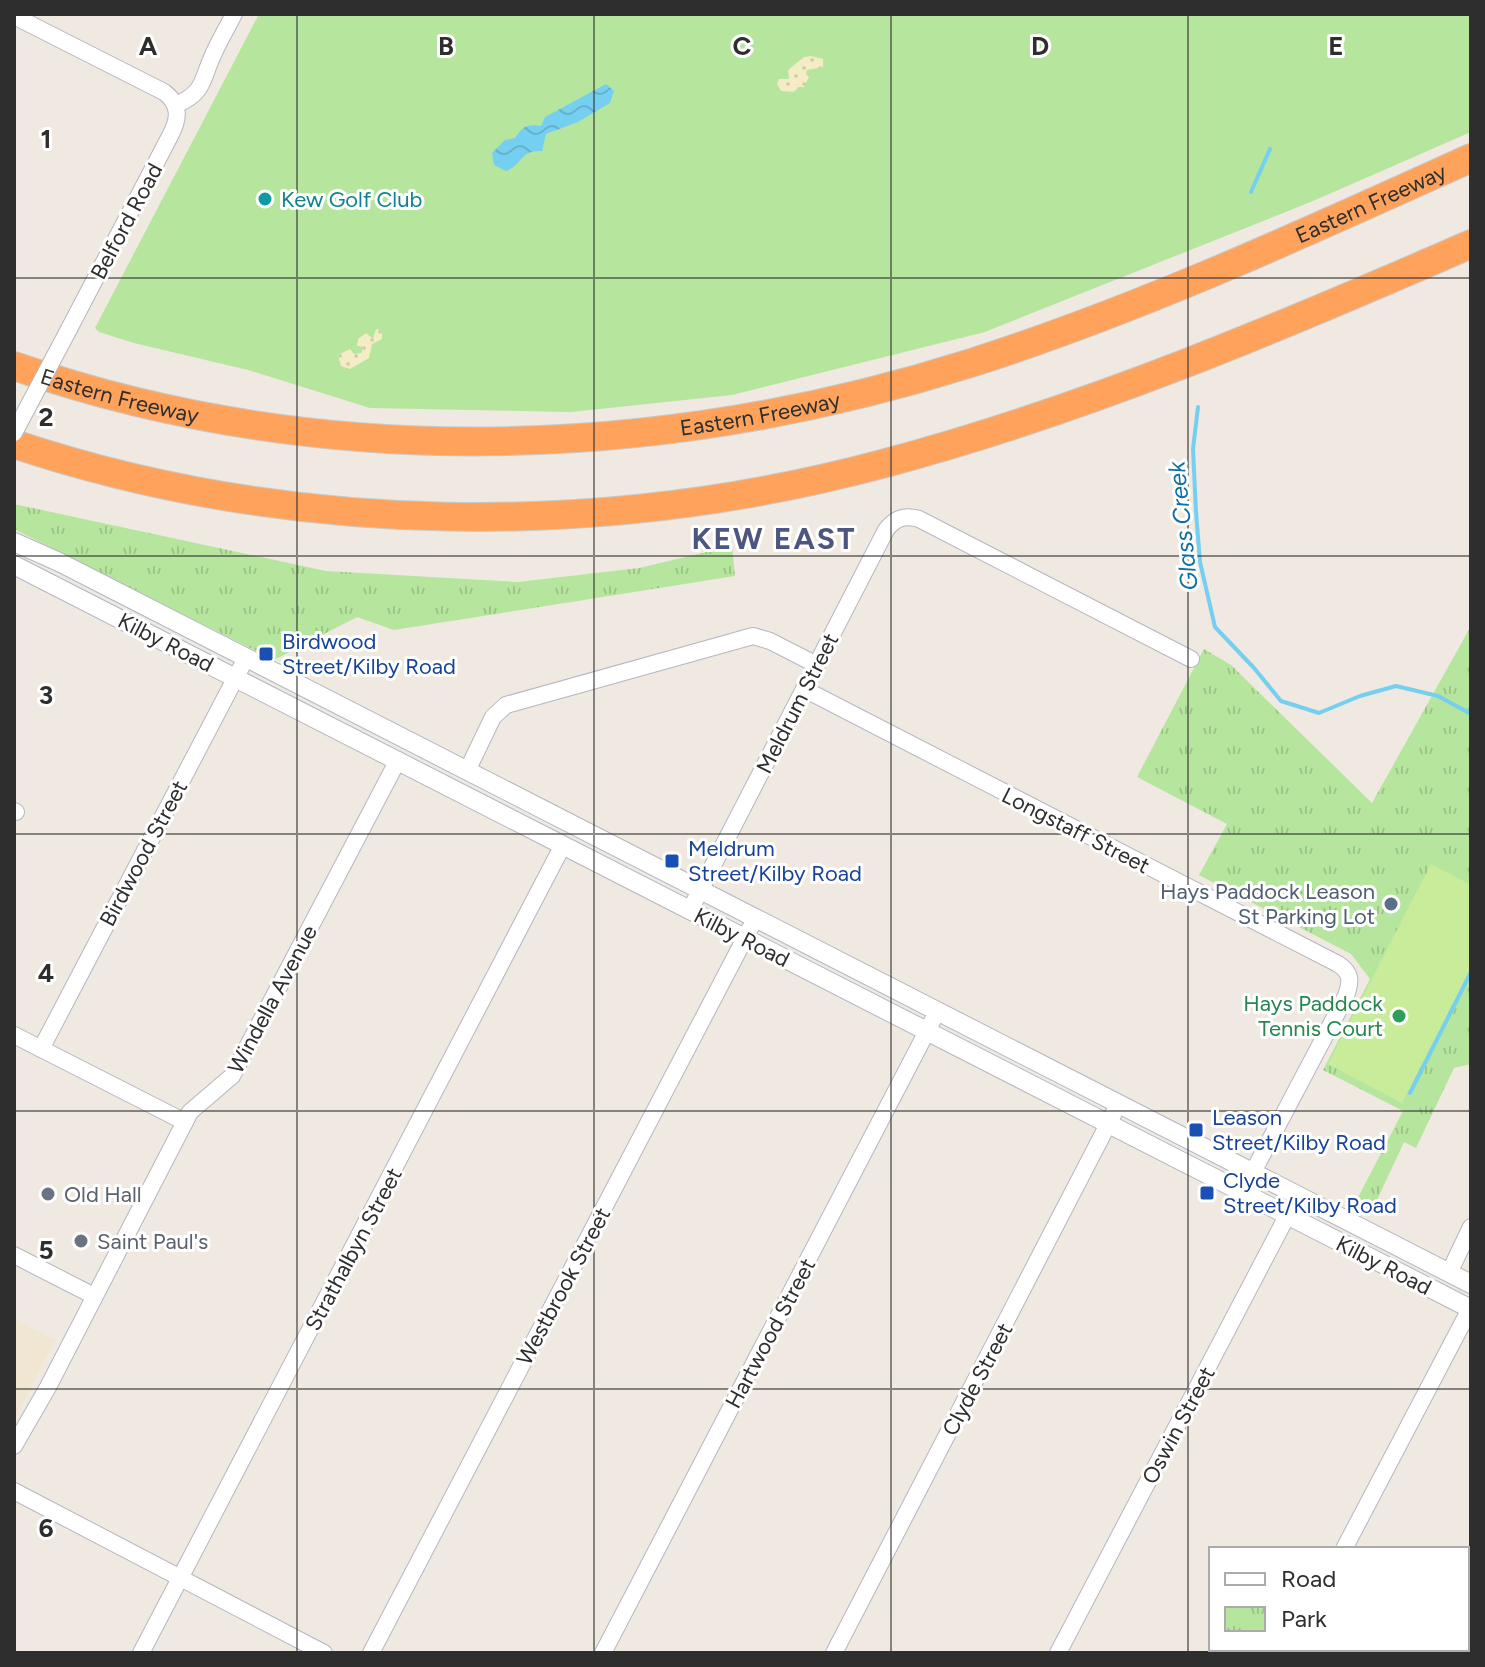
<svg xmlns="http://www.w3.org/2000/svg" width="1485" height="1667" viewBox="0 0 1485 1667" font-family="Figtree,sans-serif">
	<defs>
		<pattern id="sand-dots" width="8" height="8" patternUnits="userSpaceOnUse" patternTransform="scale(2)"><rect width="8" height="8" fill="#f3ecc5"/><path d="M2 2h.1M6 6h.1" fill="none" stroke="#d1cbaa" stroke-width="1.8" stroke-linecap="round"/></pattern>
		<pattern id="park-tufts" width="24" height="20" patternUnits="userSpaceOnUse" patternTransform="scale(2)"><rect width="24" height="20" fill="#b6e59e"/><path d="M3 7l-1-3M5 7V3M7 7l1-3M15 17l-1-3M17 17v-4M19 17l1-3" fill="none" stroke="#9dc588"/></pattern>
		<pattern id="water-waves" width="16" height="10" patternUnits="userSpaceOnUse" patternTransform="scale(2)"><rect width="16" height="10" fill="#75cff0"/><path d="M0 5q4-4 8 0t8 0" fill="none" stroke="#66b2ce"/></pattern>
	</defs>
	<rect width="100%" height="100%" fill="#efe9e1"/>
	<path fill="#f0e6d1" d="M14 1319 55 1340 14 1419Z"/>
	<path fill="#b6e59e" d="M259 14H1471V132L1313 201 985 332 732 395 571 412 370 408 248 370 134 343 99 332 95 328Z"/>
	<g fill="url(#sand-dots)">
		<path d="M811 56 823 59V67L807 70 806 74 809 77 804 87H798L795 92 781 91 777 84 779 79H789L788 70 804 57Z"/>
		<path d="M376 329 382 331V339L372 344 369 358 350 369 341 366 338 355 350 349 354 354 361 353 364 347 357 346 358 339 366 333 373 339Z"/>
	</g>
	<g fill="url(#park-tufts)">
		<path d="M14 504 326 571 518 582 639 568 732 546 735 576 394 630 357 617 274 660 14 529Z"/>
		<path d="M1471 626V1064L1454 1068 1416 1148 1404 1142 1371 1213 1354 1205 1403 1111 1323 1070 1370 979 1351 954 1199 875 1227 824 1137 777 1204 649 1231 665 1372 803Z"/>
	</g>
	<path fill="#c9ec9a" d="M1431 864 1471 885V968L1402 1103 1328 1064Z"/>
	<path fill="url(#water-waves)" d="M606 84 614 91 610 103 578 122 546 134 542 151C519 150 524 164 506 171L494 165 492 153 505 140 515 138C523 126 527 124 541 126L545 117Z"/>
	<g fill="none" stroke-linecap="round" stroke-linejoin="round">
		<g stroke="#75cff0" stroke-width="4">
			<path d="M1251 192 1270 149"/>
			<path d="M1198 407 1193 449 1196 512 1200 562 1215 627 1254 668 1281 701 1319 713 1360 696 1396 686 1438 696 1471 714"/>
			<path d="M1410 1093 1471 972"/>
		</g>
		<g stroke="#b4b7c1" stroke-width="18">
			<g id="minor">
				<path d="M14 16 164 92C181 105 179 119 170 136L69 329"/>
				<path d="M176 105C205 92 201 81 213 55 219 41 227 28 234 14"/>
				<path d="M804 689 1338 964C1352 973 1351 981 1346 996L1252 1174"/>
				<path d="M467 771 493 717 506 705 753 636 770 641 817 665"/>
				<path d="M14 811 16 812"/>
				<path d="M690 910 886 530C895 518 904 515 919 519L1191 659"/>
				<path d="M14 1035 185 1122"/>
				<path d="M41 1049 246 658"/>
				<path d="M14 1255 94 1296"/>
				<path d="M1449 1273 1471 1227"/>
				<path d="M14 1446 48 1387 190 1112 232 1076 398 760"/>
				<path d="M14 1491 324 1653"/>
				<path d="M1344 1549 1471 1307"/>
				<path d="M141 1653 563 845"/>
				<path d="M371 1653 755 919"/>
				<path d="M603 1653 937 1012"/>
				<path d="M834 1653 1118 1105"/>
				<path d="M1058 1653 1287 1216 1302 1199"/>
				<path d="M1289 1653 1292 1649"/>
			</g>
		</g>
		<g stroke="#b4b7c1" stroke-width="20">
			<g id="tertiary">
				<path d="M14 542 59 562 1471 1284"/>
				<path d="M14 565 1471 1309"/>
			</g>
		</g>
		<g stroke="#c9c9c9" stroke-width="30">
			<g id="motorway">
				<path id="s1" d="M14 366C324 473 661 461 971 363 1143 308 1307 232 1471 158"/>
				<path d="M14 444C290 536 601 539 882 464 1085 410 1279 328 1471 244"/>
			</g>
		</g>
		<use href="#minor" stroke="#fff" stroke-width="16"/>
		<use href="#tertiary" stroke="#fff" stroke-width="18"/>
		<use href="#motorway" stroke="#ffa35c" stroke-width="28"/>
		<g stroke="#b4b7c1" stroke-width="18" stroke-linecap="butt">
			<path id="minor-bridge" d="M14 433 69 329"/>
		</g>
		<use href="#minor-bridge" stroke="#fff" stroke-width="16"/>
	</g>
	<path fill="none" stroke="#2e2e2e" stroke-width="2" stroke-opacity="0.55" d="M297 14V1653M594 14V1653M891 14V1653M1188 14V1653M14 278H1471M14 556H1471M14 834H1471M14 1111H1471M14 1389H1471"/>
	<circle fill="#0f9aa8" stroke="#fff" stroke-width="3" cx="265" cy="199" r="8"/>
	<g fill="#1a4fb4" stroke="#fff" stroke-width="3">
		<rect x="258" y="646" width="16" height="16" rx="4"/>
		<rect x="664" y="853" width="16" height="16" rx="4"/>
		<rect x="1188" y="1122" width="16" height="16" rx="4"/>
		<rect x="1199" y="1185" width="16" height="16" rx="4"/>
	</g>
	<circle fill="#5c6f8a" stroke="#fff" stroke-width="3" cx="1391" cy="904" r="8"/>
	<circle fill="#2e9e5b" stroke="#fff" stroke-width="3" cx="1399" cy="1016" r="8"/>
	<g fill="#6b7280" stroke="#fff" stroke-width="3">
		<circle cx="48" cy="1194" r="8"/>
		<circle cx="81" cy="1241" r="8"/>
	</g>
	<g text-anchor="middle" stroke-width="6" stroke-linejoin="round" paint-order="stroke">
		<g font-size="22" fill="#0d838f" stroke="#fff" text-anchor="start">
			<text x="281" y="207">Kew Golf Club</text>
		</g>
		<g font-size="22" fill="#2e2e2e" stroke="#fff">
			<text dy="8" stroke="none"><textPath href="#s1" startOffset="1404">Eastern Freeway</textPath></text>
			<text transform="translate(126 221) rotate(-62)" y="8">Belford Road</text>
			<text dy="8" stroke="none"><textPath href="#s1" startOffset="110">Eastern Freeway</textPath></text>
			<text dy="8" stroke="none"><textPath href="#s1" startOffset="756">Eastern Freeway</textPath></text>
			<text transform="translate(166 642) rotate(27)" y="8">Kilby Road</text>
			<text transform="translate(797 703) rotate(-63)" y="8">Meldrum Street</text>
			<text transform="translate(1076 830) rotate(27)" y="8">Longstaff Street</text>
			<text transform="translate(143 853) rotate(-62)" y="8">Birdwood Street</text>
			<text transform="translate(742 937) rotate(27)" y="8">Kilby Road</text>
			<text transform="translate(272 999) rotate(-62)" y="8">Windella Avenue</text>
			<text transform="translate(353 1249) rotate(-62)" y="8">Strathalbyn Street</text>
			<text transform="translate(1384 1265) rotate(27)" y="8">Kilby Road</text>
			<text transform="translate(563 1286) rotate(-62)" y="8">Westbrook Street</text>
			<text transform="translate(770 1333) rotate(-62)" y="8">Hartwood Street</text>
			<text transform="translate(977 1379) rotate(-62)" y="8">Clyde Street</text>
			<text transform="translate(1178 1425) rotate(-62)" y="8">Oswin Street</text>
		</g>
		<g font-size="22" fill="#164399" stroke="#fff" text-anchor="start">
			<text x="282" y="649">Birdwood<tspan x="282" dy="25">Street/Kilby Road</tspan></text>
			<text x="688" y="856">Meldrum<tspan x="688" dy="25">Street/Kilby Road</tspan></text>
			<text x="1212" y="1125">Leason<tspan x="1212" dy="25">Street/Kilby Road</tspan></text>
			<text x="1223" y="1188">Clyde<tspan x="1223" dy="25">Street/Kilby Road</tspan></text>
		</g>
		<g font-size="22" fill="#4e5e75" stroke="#fff" text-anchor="end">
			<text x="1375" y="899">Hays Paddock Leason<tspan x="1375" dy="25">St Parking Lot</tspan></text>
		</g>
		<g font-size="22" fill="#27864d" stroke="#fff" text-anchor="end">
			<text x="1383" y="1011">Hays Paddock<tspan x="1383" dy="25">Tennis Court</tspan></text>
		</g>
		<g font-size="22" fill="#5b616d" stroke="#fff" text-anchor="start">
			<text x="64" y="1202">Old Hall</text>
			<text x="97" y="1249">Saint Paul's</text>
		</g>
		<g font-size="24" font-style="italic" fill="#0d6fa3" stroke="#fff">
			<text transform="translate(1183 526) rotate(-96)" y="8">Glass Creek</text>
		</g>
		<g font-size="30" font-weight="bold" letter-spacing="2" fill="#4d5680" stroke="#fff">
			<text x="774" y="549">KEW EAST</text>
		</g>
	</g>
	<g font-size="26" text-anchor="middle" font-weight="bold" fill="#2e2e2e" stroke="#fff" stroke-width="6" stroke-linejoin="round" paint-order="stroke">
		<text x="148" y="55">A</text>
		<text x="446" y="55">B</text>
		<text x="742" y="55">C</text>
		<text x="1040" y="55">D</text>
		<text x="1336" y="55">E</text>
		<text x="46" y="148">1</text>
		<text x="46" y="426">2</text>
		<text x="46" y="704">3</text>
		<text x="46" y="982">4</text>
		<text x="46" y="1259">5</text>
		<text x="46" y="1537">6</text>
	</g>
	<rect width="1485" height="1667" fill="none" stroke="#2e2e2e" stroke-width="32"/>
	<rect x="1209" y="1547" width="260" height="104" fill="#ffffff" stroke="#ababab" stroke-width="2"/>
	<rect x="1225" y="1573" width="40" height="12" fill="#ffffff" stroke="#ababab" stroke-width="2"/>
	<text x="1281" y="1587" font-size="24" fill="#2e2e2e">Road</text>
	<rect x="1225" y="1607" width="40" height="24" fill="url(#park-tufts)" stroke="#ababab" stroke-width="2"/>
	<text x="1281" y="1627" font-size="24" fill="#2e2e2e">Park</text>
</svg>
